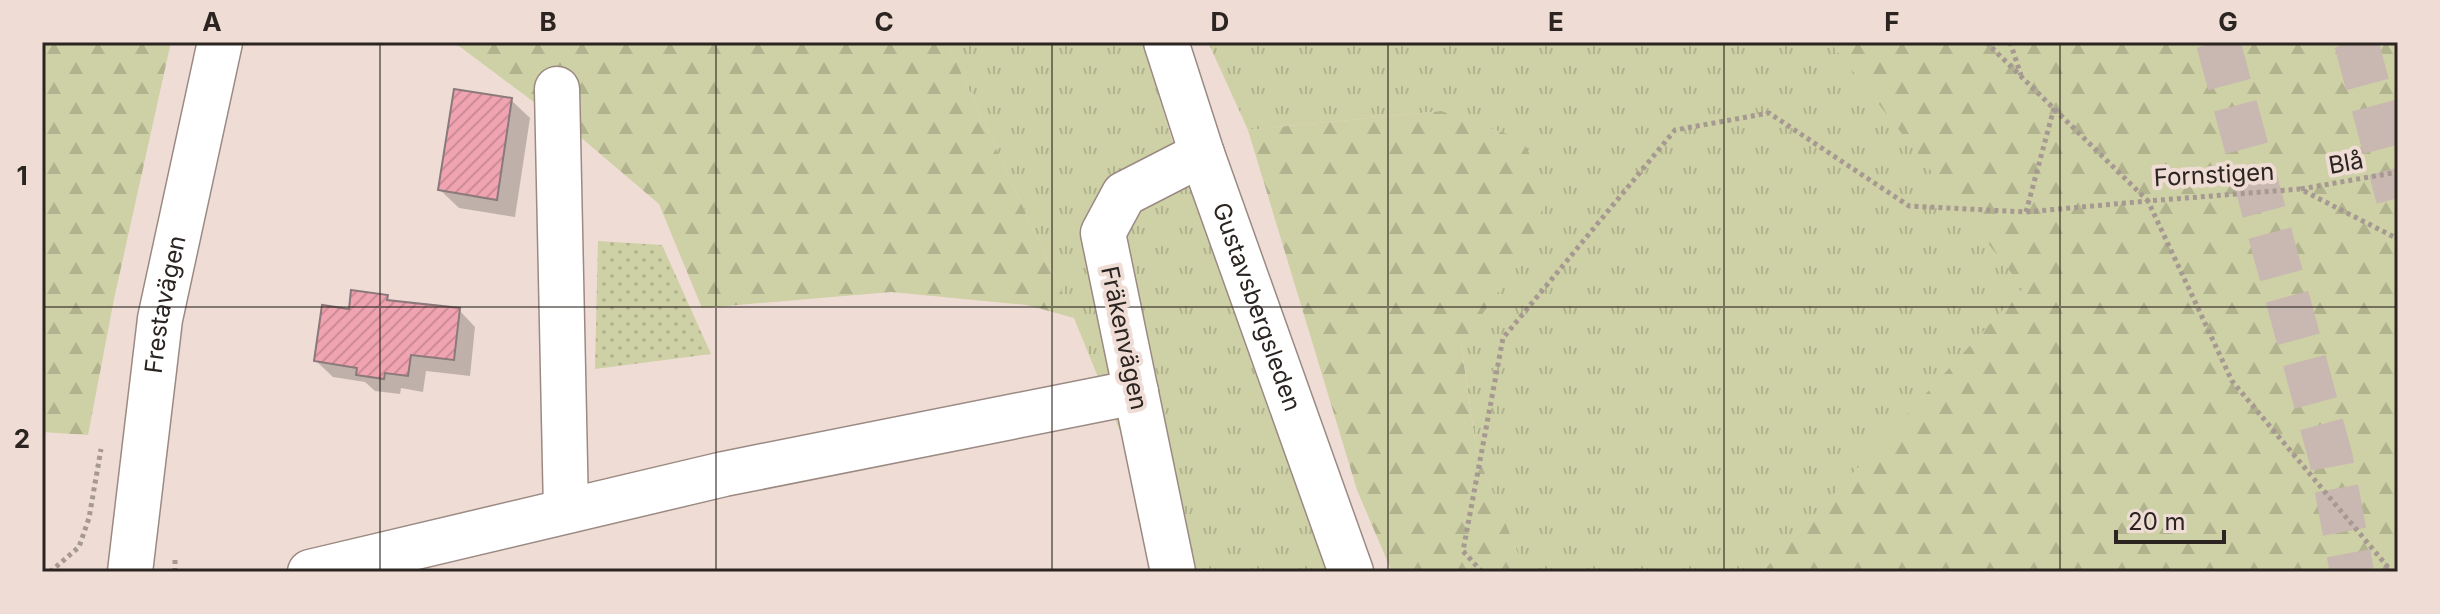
<svg xmlns="http://www.w3.org/2000/svg" width="2440" height="614" viewBox="0 0 2440 614" font-family="Inter,sans-serif">
	<defs>
		<pattern id="grass-tufts" width="24" height="20" patternUnits="userSpaceOnUse" patternTransform="scale(2)"><rect width="24" height="20" fill="#ced0a5"/><path d="M3 7l-1-3M5 7V3M7 7l1-3M15 17l-1-3M17 17v-4M19 17l1-3" fill="none" stroke="#b1b28e"/></pattern>
		<pattern id="forest-firs" width="22" height="20" patternUnits="userSpaceOnUse" patternTransform="scale(2)"><rect width="22" height="20" fill="#ced0a5"/><path d="M5 1l3.5 6h-7zM16 11l3.5 6h-7z" fill="#b1b28e"/></pattern>
		<pattern id="park-dots" width="8" height="8" patternUnits="userSpaceOnUse" patternTransform="scale(2)"><rect width="8" height="8" fill="#ced0a5"/><path d="M2 2h.1M6 6h.1" fill="none" stroke="#b1b28e" stroke-width="1.8" stroke-linecap="round"/></pattern>
		<pattern id="building-hatch" width="6" height="6" patternUnits="userSpaceOnUse" patternTransform="scale(2)"><rect width="6" height="6" fill="#f0a3b0"/><path d="M-1 1l2-2M0 6l6-6M5 7l2-2" fill="none" stroke="#ce8c97"/></pattern>
	</defs>
	<rect width="100%" height="100%" fill="#efddd5"/>
	<g fill="url(#grass-tufts)">
		<path d="M947 42H1142L1180 165 1213 241 1328 572H1177L1074 318Z"/>
		<path d="M1208 42H1830L2024 288 1762 572H1530L1522 564 1477 454 1461 343 1529 249 1441 111 1248 130Z"/>
	</g>
	<g fill="url(#forest-firs)">
		<path d="M42 42H171L114 299 88 435 42 432Z"/>
		<path d="M447 42H947L1074 318 1027 305 891 292 702 308 659 204 578 135 459 46Z"/>
		<path d="M1830 42H2398V572H1762L2023 288Z"/>
		<path d="M1441 111 1522 139 1548 191 1529 249 1461 344 1477 454 1522 563 1530 572H1392L1357 490 1248 130Z"/>
	</g>
	<path fill="url(#park-dots)" d="M598 241 662 245 711 354 595 369Z"/>
	<g fill="#0003">
		<path d="M511 100 530 118 515 217 459 208 440 190Z"/>
		<path d="M387 297 393 303 459 310 475 327 470 376 426 371 423 392 401 388 400 394 375 391 365 382 333 377 316 361 351 311Z"/>
	</g>
	<g fill="url(#building-hatch)" stroke="#8b797b" stroke-width="2">
		<path d="M454 89 512 98 497 200 438 190Z"/>
		<path d="M351 290 388 295 387 300 460 308 454 360 411 355 408 376 385 373 384 379 356 375 357 368 314 361 322 305 349 309Z"/>
	</g>
	<g fill="none" stroke-linecap="round" stroke-linejoin="round">
		<g stroke="#c8b8b1" stroke-width="44" stroke-dasharray="44 22" stroke-linecap="butt">
			<path d="M2218 42 2331 459 2352 572"/>
			<path d="M2356 42 2398 198"/>
		</g>
		<g stroke="#9b8a83" stroke-width="47">
			<g id="minor">
				<path id="s1" d="M1166 42 1202 154 1351 572"/>
				<path d="M557 89 566 511"/>
				<path id="s2" d="M130 572 160 319 220 42"/>
				<path d="M310 572 724 474 1136 392"/>
				<path d="M1173 572 1103 233 1124 194 1202 154"/>
			</g>
		</g>
		<g stroke="#a69992" stroke-width="5" stroke-dasharray="4 4" stroke-linecap="butt">
			<path d="M1986 42 2148 201 2300 189 2398 239"/>
			<path d="M2010 42 2021 75"/>
			<path d="M2301 189 2398 172"/>
			<path d="M2026 212 2054 108"/>
			<path d="M50 572 79 547 89 518 101 449"/>
			<path d="M175 572V557"/>
			<path d="M1482 572 1463 551 1503 338 1675 130 1769 113 1909 206 2026 212 2148 201 2232 381 2392 572"/>
		</g>
		<use href="#minor" stroke="#fff" stroke-width="44"/>
	</g>
	<path fill="none" stroke="#2b2421" stroke-width="2" stroke-opacity="0.55" d="M380 42V572M716 42V572M1052 42V572M1388 42V572M1724 42V572M2060 42V572M42 307H2398"/>
	<g text-anchor="middle" stroke-width="8" stroke-linejoin="round" paint-order="stroke">
		<g font-size="24" fill="#2b2421" stroke="#efddd5">
			<text transform="translate(2346 163) rotate(-10)" y="8">Blå</text>
			<text transform="translate(2214 175) rotate(-3)" y="8">Fornstigen</text>
			<text dy="8" stroke="none"><textPath href="#s2" startOffset="270">Frestavägen</textPath></text>
			<text dy="8" stroke="none"><textPath href="#s1" startOffset="280">Gustavsbergsleden</textPath></text>
			<text transform="translate(1124 338) rotate(78)" y="8">Fräkenvägen</text>
		</g>
	</g>
	<rect width="2440" height="614" fill="none" stroke="#efddd5" stroke-width="88"/>
	<path d="M2116 530v12h108v-12" fill="none" stroke="#2b2421" stroke-width="4"/>
	<text x="2128" y="530" font-size="24" fill="#2b2421" stroke="#efddd5" stroke-width="6" paint-order="stroke">20 m</text>
	<rect x="44" y="44" width="2352" height="526" fill="none" stroke="#2b2421" stroke-width="3"/>
	<g font-size="26" text-anchor="middle" font-weight="bold" fill="#2b2421">
		<text x="212" y="31">A</text>
		<text x="548" y="31">B</text>
		<text x="884" y="31">C</text>
		<text x="1220" y="31">D</text>
		<text x="1556" y="31">E</text>
		<text x="1892" y="31">F</text>
		<text x="2228" y="31">G</text>
		<text x="22" y="185">1</text>
		<text x="22" y="448">2</text>
	</g>
</svg>
